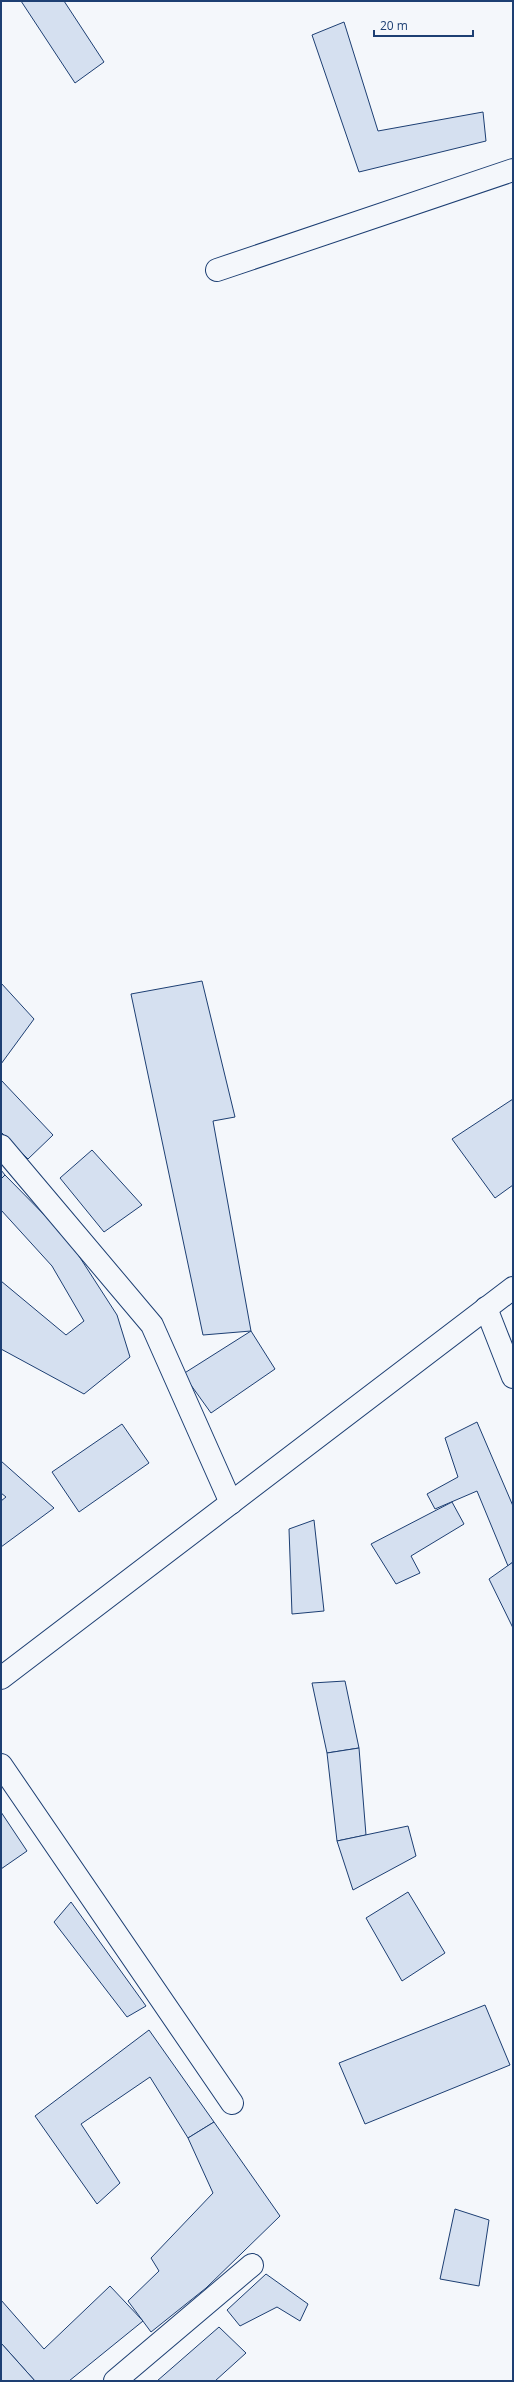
<svg xmlns="http://www.w3.org/2000/svg" width="514" height="2382" viewBox="0 0 514 2382" font-family="'Open Sans',sans-serif">
	<rect width="100%" height="100%" fill="#f4f7fb"/>
	<g fill="#d5e0f0" stroke="#1d3f73">
		<path d="M21 1H64L104 62 75 83Z"/>
		<path d="M344 22 378 131 483 112 486 141 359 172 312 35Z"/>
		<path d="M202 981 235 1117 213 1121 251 1331 203 1335 131 994Z"/>
		<path d="M1 983 34 1019 1 1064Z"/>
		<path d="M1 1080 53 1135 28 1159 1 1132Z"/>
		<path d="M513 1099V1185L495 1198 452 1139Z"/>
		<path d="M92 1150 142 1205 104 1232 60 1178Z"/>
		<path d="M1 1170 5 1175 1 1179Z"/>
		<path d="M5 1175 68 1239 117 1315 130 1357 84 1394 1 1349V1281L66 1335 84 1321 52 1266 1 1210V1179Z"/>
		<path d="M251 1331 275 1369 211 1413 183 1374Z"/>
		<path d="M477 1422 513 1506V1562L508 1566 477 1491 435 1509 427 1494 458 1477 445 1438Z"/>
		<path d="M122 1424 149 1463 79 1512 52 1472Z"/>
		<path d="M1 1461 54 1508 1 1547V1501L6 1497 1 1493Z"/>
		<path d="M452 1502 464 1524 411 1556 420 1573 396 1584 371 1544Z"/>
		<path d="M314 1520 324 1611 292 1614 289 1529Z"/>
		<path d="M513 1562V1628L489 1579Z"/>
		<path d="M345 1681 359 1748 327 1753 312 1683Z"/>
		<path d="M359 1748 366 1835 337 1841 327 1753Z"/>
		<path d="M1 1812 27 1851 1 1869Z"/>
		<path d="M408 1826 416 1856 353 1890 337 1841Z"/>
		<path d="M408 1892 445 1953 402 1981 366 1918Z"/>
		<path d="M71 1902 146 2006 127 2017 54 1922Z"/>
		<path d="M485 2005 510 2065 365 2124 339 2063Z"/>
		<path d="M149 2030 214 2122 188 2138 150 2077 81 2124 120 2183 97 2204 35 2116Z"/>
		<path d="M214 2122 280 2216 206 2288 151 2332 128 2301 159 2271 151 2258 213 2193 188 2138Z"/>
		<path d="M455 2209 489 2220 479 2286 440 2279Z"/>
		<path d="M266 2274 308 2304 300 2321 277 2307 240 2326 227 2310Z"/>
		<path d="M110 2286 143 2321 69 2381H35L1 2343V2300L44 2349Z"/>
		<path d="M219 2327 246 2353 215 2381H157Z"/>
		<path d="M1 2343 35 2381H1Z"/>
	</g>
	<g fill="none" stroke-linecap="round" stroke-linejoin="round">
		<g stroke="#1d3f73" stroke-width="24">
			<g id="minor">
				<path d="M217 270 513 170"/>
				<path d="M1 1146 152 1325 231 1503"/>
				<path d="M486 1308 513 1377"/>
				<path d="M1 1765 232 2103"/>
				<path d="M115 2381 252 2265"/>
			</g>
		</g>
		<g stroke="#1d3f73" stroke-width="24">
			<path id="major" d="M1 1678 513 1288"/>
		</g>
		<use href="#minor" stroke="#f4f7fb" stroke-width="22"/>
		<use href="#major" stroke="#f4f7fb" stroke-width="22"/>
	</g>
	<rect width="514" height="2382" fill="none" stroke="#1d3f73" stroke-width="4"/>
	<path d="M374 30v6h99v-6" fill="none" stroke="#1d3f73" stroke-width="2"/>
	<text x="380" y="30" font-size="12" fill="#1d3f73" stroke="#f4f7fb" stroke-width="3" paint-order="stroke">20 m</text>
</svg>
